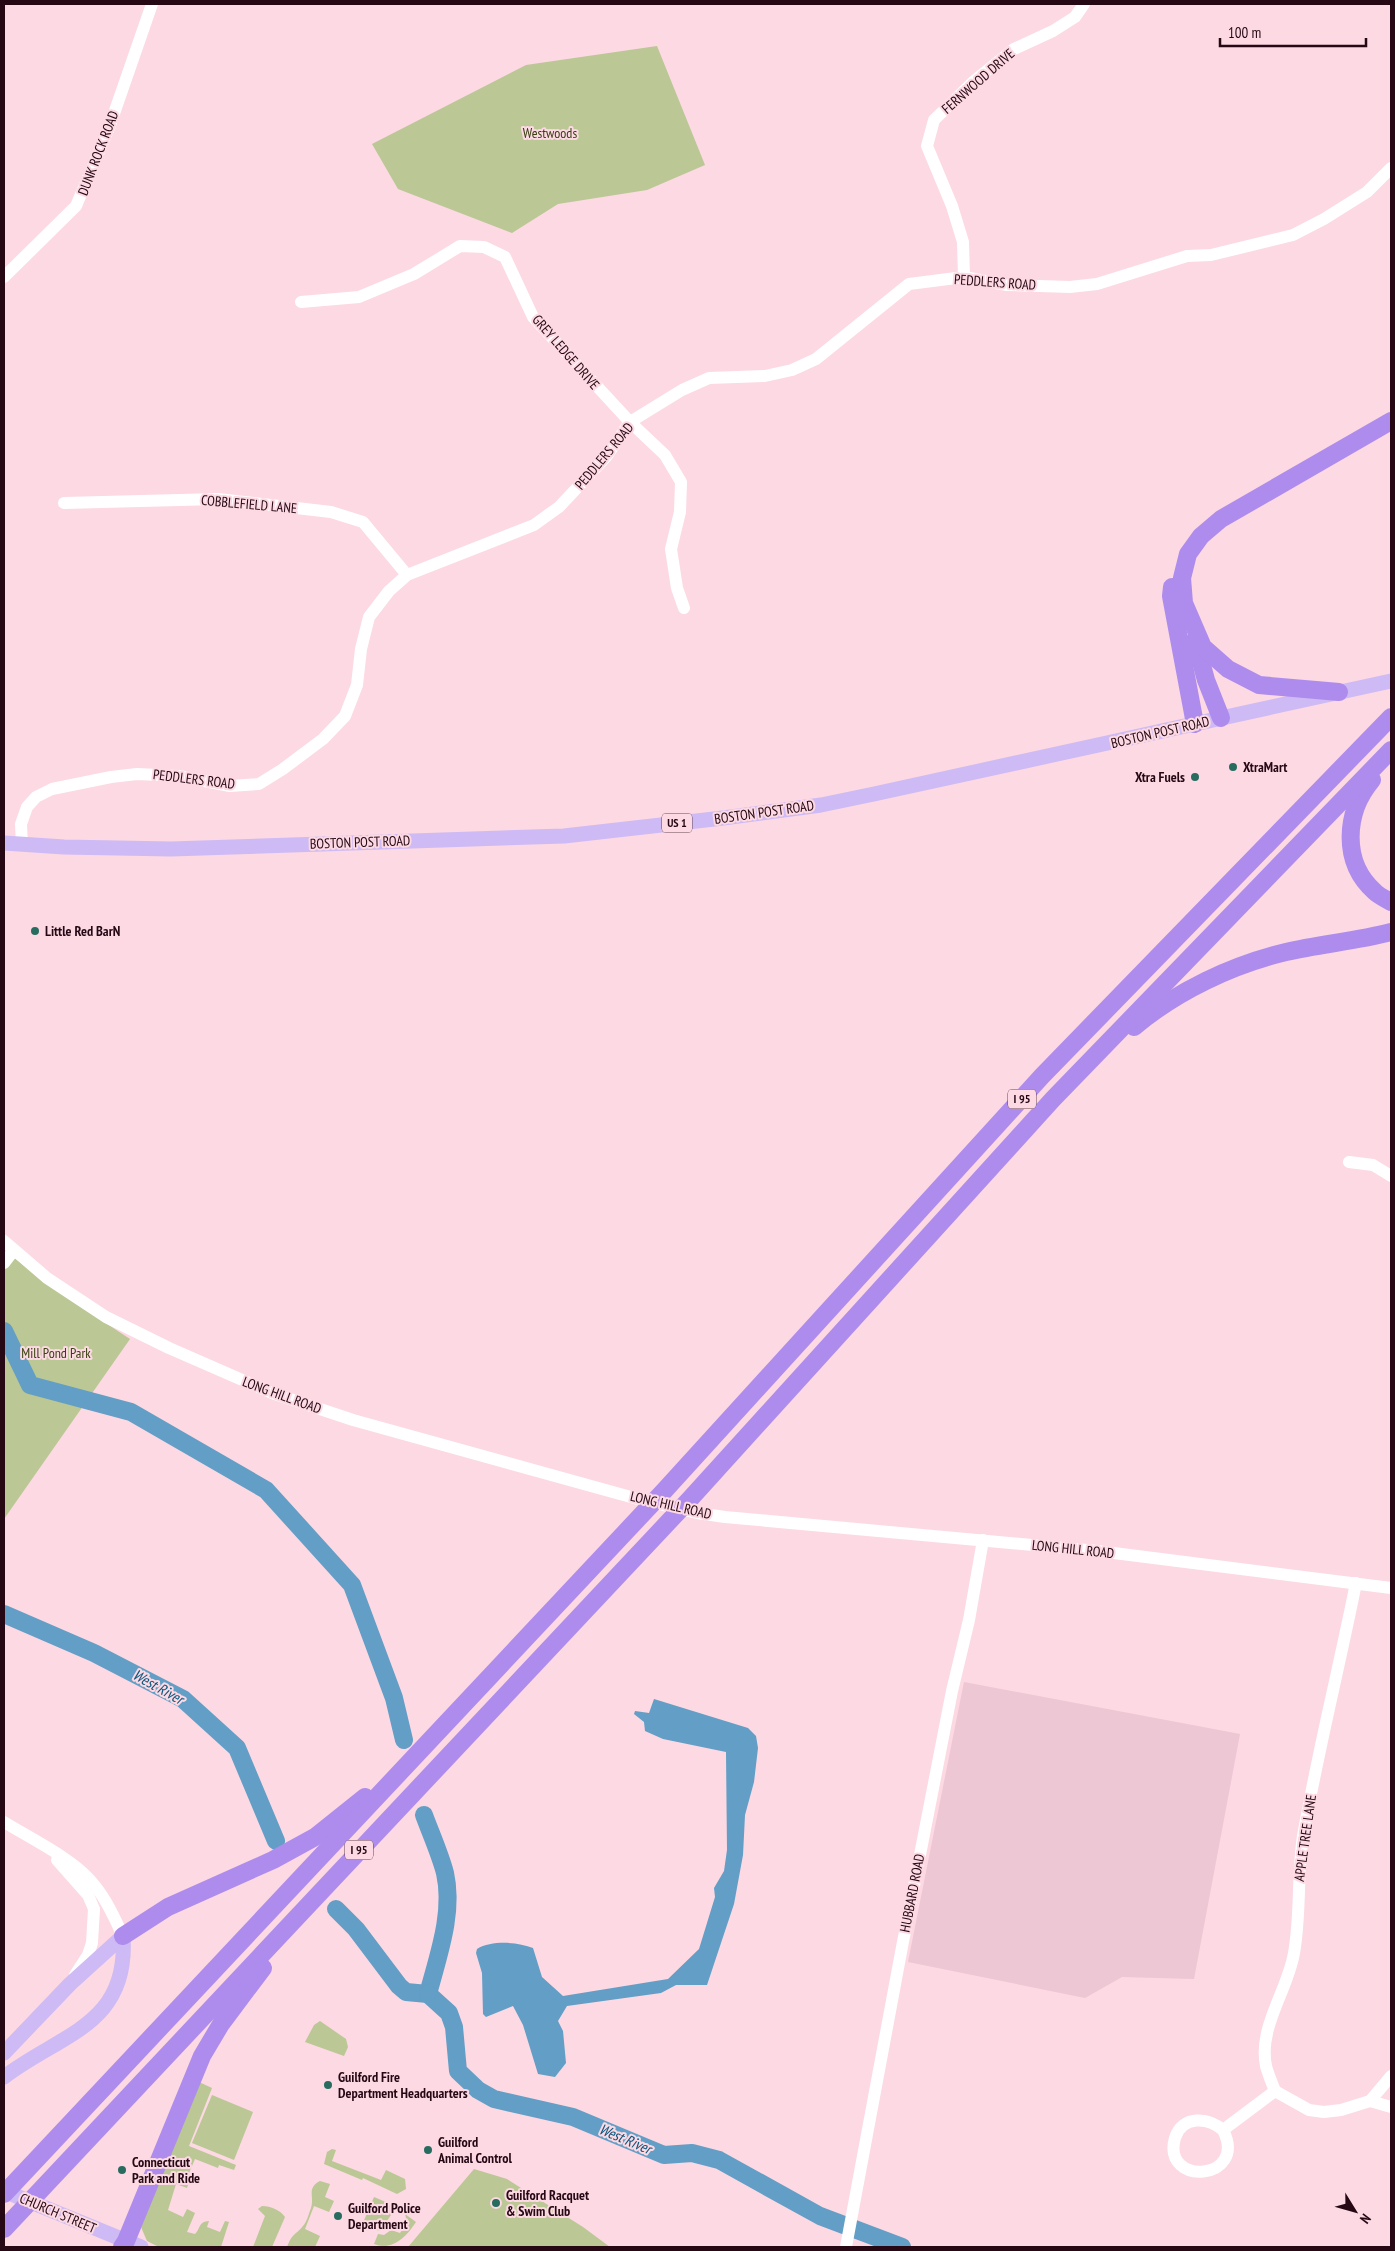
<svg xmlns="http://www.w3.org/2000/svg" width="1395" height="2251" viewBox="0 0 1395 2251" font-family="'PT Sans Narrow',sans-serif">
	<rect width="100%" height="100%" fill="#fcd9e3"/>
	<path fill="#edc7d3" d="M964 1682 1240 1734 1194 1979 1122 1977 1085 1998 908 1962Z"/>
	<g fill="#bbc794">
		<path d="M657 46 705 165 647 190 558 204 512 233 398 189 372 144 526 65Z"/>
		<path d="M4 1250 60 1293 130 1339 4 1519Z"/>
		<path d="M320 2021 346 2039 348 2047 344 2056 305 2042 314 2025Z"/>
		<path d="M199 2082 212 2088 189 2146 236 2165 234 2170 219 2165 218 2168 195 2159 186 2180 189 2182 187 2188 176 2184 168 2210 183 2217 187 2209 195 2213 187 2232 195 2234C201 2228 198 2222 209 2221L207 2227 220 2232 225 2221 229 2222 221 2247H159L147 2241 141 2227Z"/>
		<path d="M212 2095 253 2112 234 2160 192 2143Z"/>
		<path d="M332 2149 336 2150 332 2161 381 2180 386 2170 405 2179 406 2189 397 2194 363 2178 362 2180 324 2164 327 2152Z"/>
		<path d="M474 2169 507 2179 583 2227 610 2247H408Z"/>
		<path d="M320 2181 330 2184 325 2197 334 2201 329 2212 314 2206 305 2229 320 2236 315 2247H287C293 2232 295 2236 303 2226 307 2222 309 2213 311 2208 315 2197 306 2188 320 2181Z"/>
		<path d="M374 2197 388 2203 392 2209 391 2215 380 2231 362 2225Z"/>
		<path d="M262 2206C271 2206 280 2210 285 2217L272 2247H253L265 2216 258 2209Z"/>
		<path d="M405 2214 416 2222C406 2237 393 2251 374 2244L378 2234 384 2235 391 2230 400 2233 405 2226 403 2223 407 2222Z"/>
	</g>
	<path fill="#629ec5" d="M654 1699 748 1728 756 1736 758 1748 754 1782 745 1815 743 1855 734 1904 707 1985H676L661 1993 567 2006 558 2021 563 2031 566 2063 555 2077 538 2074 523 2025 513 2006 486 2017 483 2014 482 1973 476 1953 477 1949C492 1940 518 1942 533 1948L542 1977 563 1996 668 1979 699 1949 715 1897 714 1888 724 1871 727 1850 726 1752 663 1739 645 1731 644 1722 634 1714 635 1711 649 1713Z"/>
	<g fill="none" stroke-linecap="round" stroke-linejoin="round">
		<g stroke="#629ec5" stroke-width="18">
			<path d="M4 1331 30 1385 131 1412 266 1490 352 1585 394 1698 404 1740"/>
			<path d="M4 1614 94 1653 183 1699 237 1748 276 1841"/>
			<path d="M424 1815C431 1834 440 1854 445 1873 454 1913 438 1956 428 1994"/>
			<path d="M336 1909 356 1929 399 1986 406 1992 428 1994"/>
			<path d="M428 1994 449 2013 454 2027 458 2071 478 2090 494 2099 573 2117 664 2155 692 2153 719 2160 820 2216 902 2247"/>
		</g>
		<g stroke="#fff" stroke-width="12">
			<path d="M4 277 76 206 109 128 152 4"/>
			<path d="M964 277 963 242 952 206 927 146 934 120 973 82 1014 49 1053 31 1075 17 1084 4"/>
			<path d="M301 302 359 297 414 274 460 246 484 247 505 257 533 317 630 422 665 455 681 482 680 512 671 549 677 588 684 608"/>
			<path d="M64 503 218 499 331 512 363 522 407 575"/>
			<path d="M22 845 21 824 27 807 36 797 52 789 111 777 137 774 179 776 230 786 259 784 283 769 323 739 345 716 357 685 361 649 369 617 389 591 407 575 534 525 559 507 606 457 630 422 682 390 709 378 765 376 792 370 816 359 909 284 964 277 1007 285 1070 287 1097 284 1187 256 1211 255 1293 235 1324 219 1367 192 1391 168"/>
			<path d="M1349 1162 1373 1165 1391 1176"/>
			<path d="M4 1241 47 1278 106 1317 169 1348 272 1393 353 1420 638 1499 697 1513 725 1517 1098 1551 1391 1588"/>
			<path d="M4 1263 14 1250"/>
			<path d="M4 1822C30 1838 71 1858 90 1880 105 1896 114 1917 123 1936"/>
			<path d="M57 1860 88 1895 94 1909 92 1943 88 1955 75 1975"/>
			<path d="M1275 2091 1309 2110 1324 2112 1341 2110 1370 2101 1391 2076"/>
			<path d="M1370 2101 1391 2107"/>
			<path d="M1223 2130C1249 2181 1161 2187 1175 2138 1182 2115 1208 2117 1223 2130L1275 2091C1272 2083 1268 2074 1266 2066 1258 2027 1288 1990 1294 1953 1301 1914 1297 1875 1303 1836 1318 1751 1339 1668 1356 1583"/>
			<path d="M846 2247 902 1947 952 1691 969 1620 983 1540"/>
		</g>
		<g stroke="#cebaf4" stroke-width="15">
			<path d="M4 843 64 847 171 849 564 836 723 818 821 805 874 794 1391 681"/>
			<path d="M4 2053 70 1984 123 1936"/>
			<path d="M4 2077C62 2033 129 2025 123 1936"/>
			<path d="M4 2191 141 2247"/>
		</g>
		<g stroke="#ad8ced" stroke-width="18">
			<path d="M1172 587 1171 596 1195 724"/>
			<path d="M1195 640 1206 680 1221 718"/>
			<path d="M1339 692 1259 685 1228 669 1203 647 1184 603 1182 578 1188 554 1201 536 1221 519 1391 421"/>
			<path d="M1372 780C1345 812 1341 862 1375 892 1379 896 1386 899 1391 902"/>
			<path d="M1134 1027C1177 991 1232 965 1286 952 1321 944 1357 941 1391 932"/>
			<path d="M123 1936 168 1907 273 1860 315 1837 365 1797"/>
			<path d="M4 2194 664 1491 1042 1076 1391 717"/>
			<path d="M4 2229 690 1499 1053 1099 1391 750"/>
			<path d="M122 2247 126 2241 202 2056 221 2024 263 1968"/>
		</g>
	</g>
	<g fill="#276c5f" stroke="#fcd9e3" stroke-width="2">
		<circle cx="1233" cy="767" r="5"/>
		<circle cx="1195" cy="777" r="5"/>
		<circle cx="35" cy="931" r="5"/>
		<circle cx="328" cy="2085" r="5"/>
		<circle cx="428" cy="2150" r="5"/>
		<circle cx="122" cy="2170" r="5"/>
		<circle cx="496" cy="2203" r="5"/>
		<circle cx="338" cy="2216" r="5"/>
	</g>
	<g text-anchor="middle" stroke-width="4" stroke-linejoin="round" paint-order="stroke">
		<g fill="#fcd9e3" stroke="#664751" stroke-width="1">
			<rect x="662" y="813.5" width="30" height="19" rx="4"/>
			<rect x="1008" y="1089.5" width="28" height="19" rx="4"/>
			<rect x="345" y="1840.5" width="28" height="19" rx="4"/>
		</g>
		<g font-size="12" font-weight="bold" fill="#250813">
			<text x="677" y="827">US 1</text>
			<text x="1022" y="1103">I 95</text>
			<text x="359" y="1854">I 95</text>
		</g>
		<g font-size="14" fill="#250813" stroke="#fcd9e3">
			<text transform="translate(978 81) rotate(-41)" y="5">FERNWOOD DRIVE</text>
			<text transform="translate(98 153) rotate(-69)" y="5">DUNK ROCK ROAD</text>
			<text transform="translate(995 282) rotate(4)" y="5">PEDDLERS ROAD</text>
			<text transform="translate(566 352) rotate(49)" y="5">GREY LEDGE DRIVE</text>
			<text transform="translate(604 456) rotate(-50)" y="5">PEDDLERS ROAD</text>
			<text transform="translate(249 504) rotate(5)" y="5">COBBLEFIELD LANE</text>
			<text transform="translate(1160 732) rotate(-13)" y="5">BOSTON POST ROAD</text>
			<text transform="translate(194 779) rotate(7)" y="5">PEDDLERS ROAD</text>
			<text transform="translate(764 812) rotate(-8)" y="5">BOSTON POST ROAD</text>
			<text transform="translate(360 842) rotate(-2)" y="5">BOSTON POST ROAD</text>
			<text transform="translate(282 1395) rotate(20)" y="5">LONG HILL ROAD</text>
			<text transform="translate(671 1505) rotate(13)" y="5">LONG HILL ROAD</text>
			<text transform="translate(1073 1549) rotate(6)" y="5">LONG HILL ROAD</text>
			<text transform="translate(1305 1838) rotate(-82)" y="5">APPLE TREE LANE</text>
			<text transform="translate(912 1893) rotate(-79)" y="5">HUBBARD ROAD</text>
			<text transform="translate(58 2213) rotate(23)" y="5">CHURCH STREET</text>
		</g>
		<g font-size="14" fill="#373f0f" stroke="#fcd9e3">
			<text x="550" y="138">Westwoods</text>
			<text x="56" y="1358">Mill Pond Park</text>
		</g>
		<g font-size="14" font-weight="bold" fill="#250813" stroke="#fcd9e3" text-anchor="start">
			<text x="1243" y="772">XtraMart</text>
			<text x="1185" y="782" text-anchor="end">Xtra Fuels</text>
			<text x="45" y="936">Little Red BarN</text>
			<text x="338" y="2082">Guilford Fire<tspan x="338" dy="16">Department Headquarters</tspan></text>
			<text x="438" y="2147">Guilford<tspan x="438" dy="16">Animal Control</tspan></text>
			<text x="132" y="2167">Connecticut<tspan x="132" dy="16">Park and Ride</tspan></text>
			<text x="506" y="2200">Guilford Racquet<tspan x="506" dy="16">&amp; Swim Club</tspan></text>
			<text x="348" y="2213">Guilford Police<tspan x="348" dy="16">Department</tspan></text>
		</g>
		<g font-size="15" font-style="italic" fill="#0b567d" stroke="#fcd9e3">
			<text transform="translate(158 1687) rotate(29)" y="5">West River</text>
			<text transform="translate(625 2139) rotate(23)" y="5">West River</text>
		</g>
	</g>
	<rect width="1395" height="2251" fill="none" stroke="#250813" stroke-width="10"/>
	<g transform="translate(1355 2211) rotate(127)" stroke="#fcd9e3" stroke-width="4" paint-order="stroke">
	<path d="M0-4L9 19L0 12L-9 19Z" fill="#250813"/>
	<text y="-8" font-size="14" font-weight="bold" text-anchor="middle" fill="#250813">N</text>
	</g>
	<path d="M1220 38v8h146v-8" fill="none" stroke="#250813" stroke-width="2.5"/>
	<text x="1228" y="38" font-size="15" fill="#250813" stroke="#fcd9e3" stroke-width="4" paint-order="stroke">100 m</text>
</svg>
